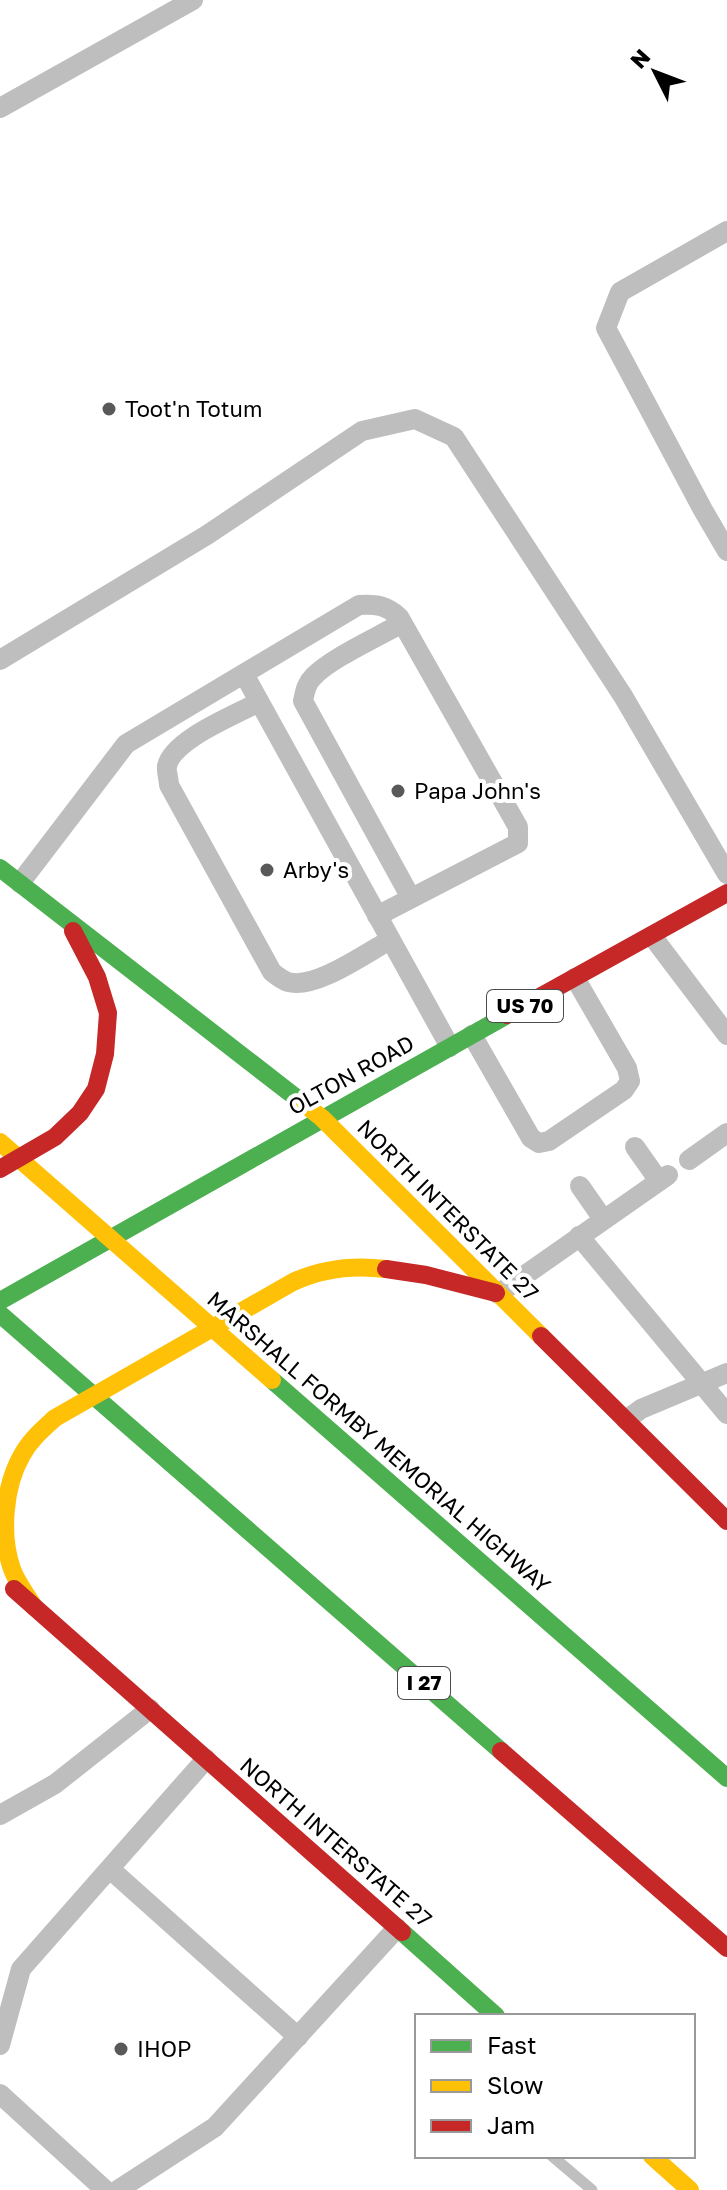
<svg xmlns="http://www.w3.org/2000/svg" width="727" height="2190" viewBox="0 0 727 2190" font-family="'Golos Text',sans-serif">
	<rect width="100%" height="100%" fill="#fff"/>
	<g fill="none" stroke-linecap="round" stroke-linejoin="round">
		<path stroke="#bfbfbf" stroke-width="11" d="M552 2156 592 2190"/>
		<g stroke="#bebebe" stroke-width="20">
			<path d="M0 108 193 0"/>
			<path d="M727 231 620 292 606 328 703 510 727 551"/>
			<path d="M402 623C378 637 331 658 313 677 306 684 305 692 303 701L411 898"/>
			<path d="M0 660 207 535 362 431 415 419 454 437 623 696 727 874"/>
			<path d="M244 674 450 1047"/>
			<path d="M259 702C236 715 173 739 167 766 166 771 169 780 169 785L272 972C277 976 282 980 288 982 315 990 366 953 390 940"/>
			<path d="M20 883 126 744 359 605C376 604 386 605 399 617L518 827V843L377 916"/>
			<path d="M652 936 727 1035"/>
			<path d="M472 1035 531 1138 539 1143 549 1141 624 1090 630 1081 627 1068 575 978"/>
			<path d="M635 1147 659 1181"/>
			<path d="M689 1160 727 1133"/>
			<path d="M580 1186 603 1219"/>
			<path d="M579 1236 727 1414"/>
			<path d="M498 1294 668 1175"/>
			<path d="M626 1420 641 1409 727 1373"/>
			<path d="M0 1815 55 1784 150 1709"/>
			<path d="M110 1869 298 2037"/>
			<path d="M0 2045 21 1969 206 1759"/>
			<path d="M0 2094 105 2190"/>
			<path d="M118 2190 215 2127 397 1928"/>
		</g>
		<g stroke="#4caf50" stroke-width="18">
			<path d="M0 868 303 1103"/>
			<path d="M0 1301 507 1015"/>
			<path d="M0 1314 501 1751"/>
			<path d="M272 1380 727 1778"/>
			<path d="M402 1932 496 2016"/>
		</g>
		<g stroke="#ffc107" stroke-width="18">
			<path d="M303 1103 322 1118 541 1336"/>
			<path d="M0 1142 272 1380"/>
			<path d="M34 1607C27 1595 17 1583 12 1569 0 1535 4 1486 22 1455 30 1440 43 1429 55 1418L293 1282C321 1269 354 1265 386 1269"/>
			<path d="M652 2156 690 2190"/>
		</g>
		<g stroke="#c62828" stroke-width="18">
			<path d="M507 1015 727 893"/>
			<path d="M0 1169 55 1137 80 1113 96 1089 105 1054 108 1013 97 977 73 931"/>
			<path d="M386 1269 426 1275 496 1293"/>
			<path d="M541 1336 727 1521"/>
			<path d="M14 1589 402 1932"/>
			<path d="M501 1751 727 1948"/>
		</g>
	</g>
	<g fill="#595959" stroke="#fff" stroke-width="3">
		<circle cx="109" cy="409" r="8"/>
		<circle cx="398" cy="791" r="8"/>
		<circle cx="267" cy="870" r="8"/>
		<circle cx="121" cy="2049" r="8"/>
	</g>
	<g text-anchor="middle" stroke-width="8" stroke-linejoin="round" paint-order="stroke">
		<g fill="#fff" stroke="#4c4c4c" stroke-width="2">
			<rect x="487" y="990" width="76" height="32" rx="6"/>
			<rect x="398" y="1667" width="52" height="32" rx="6"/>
		</g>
		<g font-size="20" font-weight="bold" fill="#000">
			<text x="525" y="1013">US 70</text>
			<text x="424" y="1690">I 27</text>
		</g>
		<g font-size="22" fill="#000" stroke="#fff" text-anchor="start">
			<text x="125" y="417">Toot'n Totum</text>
			<text x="414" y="799">Papa John's</text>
			<text x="283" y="878">Arby's</text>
			<text x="137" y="2057">IHOP</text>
		</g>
		<g font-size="22" fill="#000" stroke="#fff">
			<text transform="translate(351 1075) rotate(-29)" y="8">OLTON ROAD</text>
			<text transform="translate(448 1210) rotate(45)" y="8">NORTH INTERSTATE 27</text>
			<text transform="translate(379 1442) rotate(41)" y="8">MARSHALL FORMBY MEMORIAL HIGHWAY</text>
			<text transform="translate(336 1842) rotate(41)" y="8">NORTH INTERSTATE 27</text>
		</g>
	</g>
	<rect x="415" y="2014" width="280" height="144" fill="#ffffff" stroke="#999999" stroke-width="2"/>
	<rect x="431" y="2040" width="40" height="12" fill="#4caf50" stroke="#999999" stroke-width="2"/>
	<text x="487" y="2054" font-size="24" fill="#000000">Fast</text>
	<rect x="431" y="2080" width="40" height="12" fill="#ffc107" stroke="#999999" stroke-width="2"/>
	<text x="487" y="2094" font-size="24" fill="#000000">Slow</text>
	<rect x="431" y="2120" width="40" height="12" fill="#c62828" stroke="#999999" stroke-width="2"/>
	<text x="487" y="2134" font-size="24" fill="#000000">Jam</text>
	<g transform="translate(655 72) rotate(312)" stroke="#ffffff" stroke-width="6" paint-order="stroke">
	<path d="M0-6L14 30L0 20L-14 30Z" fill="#000000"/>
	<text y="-12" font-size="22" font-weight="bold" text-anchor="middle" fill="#000000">N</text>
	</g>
</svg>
